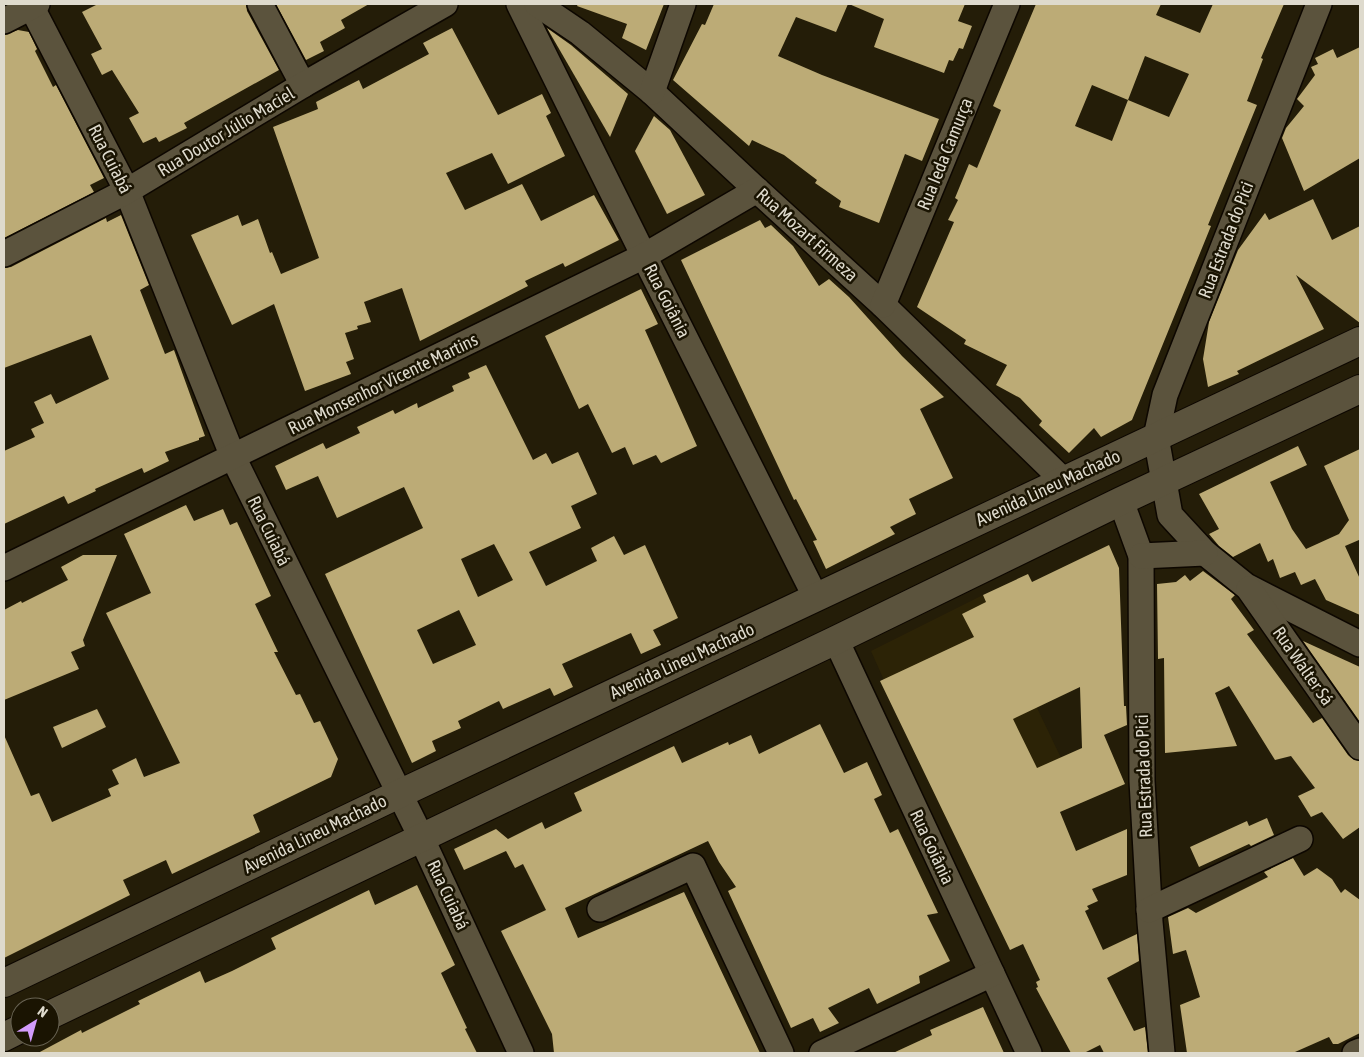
<svg xmlns="http://www.w3.org/2000/svg" width="1364" height="1057" viewBox="0 0 1364 1057" font-family="'Asap Condensed',sans-serif">
	<rect width="100%" height="100%" fill="#241d08"/>
	<path fill="#2c2306" d="M983 595 1062 760 945 817 871 651Z"/>
	<g fill="#bcab76" fill-rule="evenodd">
		<path d="M98 4H246L247 11 279 70 184 123 187 128 159 142 156 137 143 143 129 118 139 113 112 70 102 75 91 54 102 49 82 12Z"/>
		<path d="M276 4H369L341 20 345 28 320 42 324 51 306 60Z"/>
		<path d="M578 4H664L646 50 622 38 627 24 577 6Z"/>
		<path d="M714 4H848L836 32 796 17 778 56 822 75 939 119 922 161 905 154 879 223 839 207 841 201 815 183 817 180 784 155 752 140 749 146 673 80 702 24 705 25Z"/>
		<path d="M849 4H965L958 21 972 26 963 49 959 48 953 61 949 60 944 73 874 47 884 19Z"/>
		<path d="M1036 4H1161L1156 15 1200 33 1213 4H1284L1261 58 1263 59 1247 101 1257 105 1208 225 1211 226 1132 420 1101 437 1094 428 1069 453 1039 425 1042 421 1020 398 996 385 1007 365 964 344 966 340 917 307 954 222 948 220 958 200 955 198 969 164 977 168 1001 110 993 106ZM1145 56 1189 74 1169 117 1128 100 1112 141 1075 126 1092 85 1128 100Z"/>
		<path d="M452 28 498 115 542 94 551 113 546 116 565 156 508 184 492 153 446 173 465 210 522 184 541 221 594 195 619 240 565 267 563 263 525 281 528 286 420 341 402 288 364 302 371 322 357 326 358 329 345 333 354 359 346 362 351 374 305 391 274 304 232 325 191 235 238 215 242 226 258 219 270 253 272 252 281 274 319 258 273 127 318 109 316 102 359 80 363 89 429 54 423 43Z"/>
		<path d="M547 28 571 45 628 94 610 137Z"/>
		<path d="M18 30 29 32 37 49 35 51 53 87 56 85 104 178 90 185 94 192 4 238V35Z"/>
		<path d="M1360 47V158L1304 191 1282 138 1286 128 1304 106 1297 99 1315 75 1311 67 1318 64 1315 58 1333 49 1337 58Z"/>
		<path d="M654 116 670 130 705 195 667 214 635 151Z"/>
		<path d="M1313 199 1332 240 1360 226V323L1296 275 1324 329 1237 371 1239 374 1208 387 1203 359 1209 322 1238 250 1265 213 1269 220Z"/>
		<path d="M121 215 149 285 140 290 165 354 174 350 205 436 199 438V440L165 452 169 461 144 473 142 468 95 489 96 491 68 504 64 496 4 524V451L35 437 31 429 44 423 34 402 51 394 56 404 109 379 91 335 4 368V268L11 267 106 218 107 222Z"/>
		<path d="M760 220 765 228 771 225 793 246 819 286 829 279 849 297 902 356 944 397 920 409 953 478 909 499 916 514 890 527 895 534 826 569 813 541 817 540 796 499 794 500 681 260Z"/>
		<path d="M641 289 658 324 645 330 697 446 661 463 656 455 633 465 625 447 612 453 588 404 579 409 545 336Z"/>
		<path d="M486 365 533 460 546 453 552 464 578 452 597 494 571 506 581 528 529 552 546 586 597 561 591 548 614 536 624 555 645 545 678 618 653 630 661 645 641 654 631 633 562 664 573 687 554 696 550 688 503 709 499 701 458 721 461 728 432 741 436 751 412 763 325 574 423 528 404 487 337 518 318 476 286 490 275 466 323 443 326 449 360 433 357 427 393 410 395 414 417 403 418 408 437 399 454 391 452 386 470 378 468 373ZM494 544 513 580 478 597 461 559ZM459 610 476 645 433 664 417 630Z"/>
		<path d="M1298 446 1307 465 1270 482 1292 529 1306 549 1339 534 1349 520 1324 466 1360 449V544L1359 540 1345 546 1360 579V615L1326 600 1315 579 1301 585 1295 572 1280 578 1273 559 1268 562 1260 543 1233 557 1219 546 1209 534 1219 529 1199 494Z"/>
		<path d="M186 505 194 521 223 509 230 525 237 522 271 596 255 604 278 652H274L296 695 300 694 314 723 320 721 338 759 331 777 253 815 260 832 172 874 166 860 123 880 130 895 4 958V735L31 796 39 793 52 822 111 796 108 789 119 784 112 770 136 758 144 777 180 763 106 613 151 593 124 534Z"/>
		<path d="M1109 545 1119 568 1124 706H1126L1127 725 1104 735 1125 784 1060 812 1076 851 1127 829V875L1092 889 1098 901 1087 906 1089 909 1085 911 1103 950 1137 934 1139 961 1107 978 1134 1031 1145 1027 1148 1053H1104L1100 1045 1084 1053H1071L1036 988 1038 987 1036 982 1040 980 1023 944 1010 950 880 681 974 637 962 614 986 602 983 595 1028 574 1032 582ZM1080 687 1082 748 1037 768 1013 719Z"/>
		<path d="M83 555H117L83 640 85 646 71 652 79 669 4 700V610L21 601 22 603 68 580 61 567Z"/>
		<path d="M1203 571 1235 595 1231 599 1254 630 1247 634 1313 723 1322 718 1348 755 1354 760 1360 761V827L1343 839 1322 812 1311 817 1298 796 1315 788 1291 756 1275 760 1229 686 1215 693 1237 746 1165 753 1164 658 1158 659 1157 584 1176 582 1185 575 1190 581Z"/>
		<path d="M1303 641 1360 667V722Z"/>
		<path d="M97 709 106 727 62 748 53 727Z"/>
		<path d="M820 724 844 773 867 762 882 795 874 799 890 833 898 829 938 913 927 915 950 961 919 976 920 983 877 1004 869 988 828 1008 839 1023 820 1032 813 1018 791 1028 728 891 736 887 719 862 708 841 565 908 578 938 684 892 760 1053H554L552 1034 501 931 546 910 523 864 515 868 506 851 464 870 454 849 496 829 508 839 542 822 545 829 582 811 574 793 674 746 682 763 728 742 729 745 751 735 759 754Z"/>
		<path d="M1267 818 1274 835 1251 846 1249 844 1199 867 1190 847 1247 821 1249 826Z"/>
		<path d="M1293 858 1304 876 1317 868 1332 879 1341 893 1345 889 1360 900V1033L1338 1044H1333L1329 1037 1295 1052 1283 1053H1187L1180 1005 1200 997 1186 950 1173 954 1168 917 1188 908 1196 913 1268 877 1264 872Z"/>
		<path d="M417 885 455 965 441 973 467 1028 465 1029 477 1053H38L81 1030 82 1033 140 1004 138 1001 200 971 205 983 232 971 276 949 271 938 369 890 375 905Z"/>
		<path d="M983 1007 1004 1053H893L932 1035 930 1030Z"/>
	</g>
	<g fill="none" stroke-linecap="round" stroke-linejoin="round">
		<g stroke="#0d0700" stroke-width="28">
			<g id="street">
				<path d="M30 4 127 191 233 457 421 837 521 1053"/>
				<path d="M260 4 303 85"/>
				<path d="M519 4 644 256 816 598"/>
				<path d="M537 4 580 33 652 92 757 190 883 305 1064 481"/>
				<path d="M1319 4 1165 395 1156 437 1170 515 1205 553 1246 586 1360 644"/>
				<path d="M4 21 37 4"/>
				<path d="M652 92 683 4"/>
				<path d="M4 254 127 191 303 85 445 4"/>
				<path d="M883 305 1007 4"/>
				<path d="M1121 501 1141 556 1142 781 1150 922 1162 1053"/>
				<path d="M1141 556 1205 553"/>
				<path d="M4 568 644 256 757 190"/>
				<path d="M1249 589 1360 747"/>
				<path d="M836 640 1029 1053"/>
				<path d="M600 909 693 866 781 1053"/>
				<path d="M1149 910 1300 839"/>
				<path d="M822 1053 992 974"/>
				<path d="M1355 1053 1360 1051"/>
			</g>
		</g>
		<g stroke="#0d0700" stroke-width="30">
			<g id="secondary">
				<path d="M4 983 399 794 1360 341"/>
				<path d="M50 1015 836 640 1121 501 1360 389"/>
				<path d="M4 1037 20 1029"/>
			</g>
		</g>
		<use href="#street" stroke="#5b533d" stroke-width="25"/>
		<use href="#secondary" stroke="#5b533d" stroke-width="28"/>
	</g>
	<g text-anchor="middle" stroke-width="5" stroke-linejoin="round" paint-order="stroke">
		<g font-size="18" fill="#dedacd" stroke="#1a1402">
			<text transform="translate(226 132) rotate(-31)" y="6">Rua Doutor Júlio Maciel</text>
			<text transform="translate(945 154) rotate(-68)" y="6">Rua Ieda Camurça</text>
			<text transform="translate(110 159) rotate(63)" y="6">Rua Cuiabá</text>
			<text transform="translate(807 235) rotate(42)" y="6">Rua Mozart Firmeza</text>
			<text transform="translate(1226 240) rotate(-69)" y="6">Rua Estrada do Pici</text>
			<text transform="translate(667 301) rotate(63)" y="6">Rua Goiânia</text>
			<text transform="translate(383 384) rotate(-26)" y="6">Rua Monsenhor Vicente Martins</text>
			<text transform="translate(1048 488) rotate(-25)" y="6">Avenida Lineu Machado</text>
			<text transform="translate(269 531) rotate(64)" y="6">Rua Cuiabá</text>
			<text transform="translate(682 661) rotate(-25)" y="6">Avenida Lineu Machado</text>
			<text transform="translate(1303 666) rotate(55)" y="6">Rua Walter Sá</text>
			<text transform="translate(1144 776) rotate(-92)" y="6">Rua Estrada do Pici</text>
			<text transform="translate(315 834) rotate(-26)" y="6">Avenida Lineu Machado</text>
			<text transform="translate(932 847) rotate(65)" y="6">Rua Goiânia</text>
			<text transform="translate(448 895) rotate(65)" y="6">Rua Cuiabá</text>
		</g>
	</g>
	<rect width="1364" height="1057" fill="none" stroke="#dedacd" stroke-width="10"/>
	<g transform="translate(35 1022) rotate(37)"><circle r="24" fill="#1a1402" stroke="#686353"/>
	<path d="M0-4L9 19L0 12L-9 19Z" fill="#d39cfc"/>
	<text y="-8" font-size="14" font-weight="bold" text-anchor="middle" fill="#dedacd">N</text>
	</g>
</svg>
